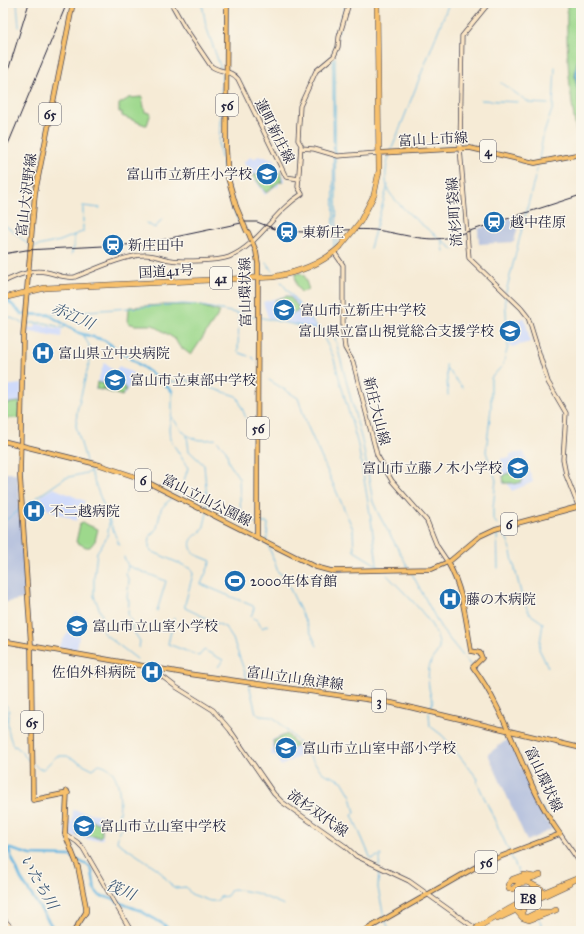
<svg xmlns="http://www.w3.org/2000/svg" width="584" height="934" viewBox="0 0 584 934" font-family="'IM FELL Great Primer','Noto Serif JP',serif">
	<rect width="100%" height="100%" fill="#fbf7ec"/>
	<filter id="ink" filterUnits="userSpaceOnUse"><feTurbulence type="fractalNoise" baseFrequency=".025" numOctaves="2"/><feDisplacementMap in="SourceGraphic" scale="8" xChannelSelector="R" yChannelSelector="G"/><feConvolveMatrix kernelMatrix="1 2 1 2 8 2 1 2 1" color-interpolation-filters="sRGB"/></filter>
	<filter id="wash" filterUnits="userSpaceOnUse"><feTurbulence type="fractalNoise" baseFrequency=".012" numOctaves="4" result="noise"/><feDisplacementMap in="SourceGraphic" scale="16" xChannelSelector="R" yChannelSelector="G"/><feGaussianBlur stdDeviation="0.9" result="paint"/><feColorMatrix in="noise" values="0 0 0 0 0 0 0 0 0 0 0 0 0 0 0 0 0 1.4 0 .05"/><feComposite in="paint" operator="in"/></filter>
	<g filter="url(#wash)">
		<rect width="100%" height="100%" fill="#f6ebd6"/>
		<g fill="#cfdafa">
			<path d="M259 156 274 159 285 181 279 183 278 188 276 186 265 195 243 162 251 157 253 159Z"/>
			<path d="M287 295 293 296 319 330 268 318 263 302Z"/>
			<path d="M525 318 530 342 512 347 509 345 507 321Z"/>
			<path d="M36 324 62 329 61 337 25 331V327L35 328Z"/>
			<path d="M104 363 115 371 119 366 133 373 134 379 123 396 95 389Z"/>
			<path d="M21 384 20 418 3 419V386Z"/>
			<path d="M524 452 533 482 512 491 508 484H503L501 458H510V454Z"/>
			<path d="M53 488 85 501 76 521 42 507 41 496Z"/>
			<path d="M76 612 87 620 79 637 76 652 58 648 68 632Z"/>
			<path d="M287 733 304 754 281 766 275 755 272 756 270 751 273 750 272 740Z"/>
			<path d="M73 810 101 815 103 839 90 840 69 835 65 831 66 821 72 822Z"/>
		</g>
		<g fill="#bac4de">
			<path d="M521 214 514 242 479 244 478 229Z"/>
			<path d="M3 473H17L28 598 3 603Z"/>
			<path d="M508 739 545 819 552 829 527 841 488 754Z"/>
		</g>
		<g fill="#9dd88c" stroke="#607d64">
			<path d="M567 3H581V55L578 101 581 115V134L578 141C569 95 566 49 567 3Z"/>
			<path d="M142 97 145 112 151 113 147 125H145L122 116V112H119V104L129 98Z"/>
			<path d="M266 172H280L282 182H279L266 193 253 175H266Z"/>
			<path d="M299 273 304 275 309 290 301 292C295 285 296 282 295 274Z"/>
			<path d="M287 296 291 298 299 308 297 312 288 314 287 311 281 308H278L275 300Z"/>
			<path d="M162 305H197L220 312 191 355 179 346 175 339 153 325H135L128 323 129 307Z"/>
			<path d="M105 378C112 380 123 384 126 389L122 396 103 390 104 384 102 390 96 389 97 382 104 384Z"/>
			<path d="M20 402V418L3 419V404Z"/>
			<path d="M521 470 522 482 514 484 513 483H504L503 476 506 474Z"/>
			<path d="M83 523 98 529 95 541 90 547H86L76 542 80 524Z"/>
			<path d="M287 734 297 746 284 752 283 750 276 753 273 741Z"/>
			<path d="M85 819 101 824 102 835 100 837 77 835 78 830 84 831 83 829Z"/>
		</g>
		<path fill="#67b8e2" stroke="#446d8e" d="M581 33V109L575 76Z"/>
		<g fill="none" stroke-linecap="round" stroke-linejoin="round">
			<g stroke="#67b8e2" stroke-width="1">
				<path d="M17 3 19 27"/>
				<path d="M202 3 206 26 221 69"/>
				<path d="M338 33 346 3"/>
				<path d="M333 54 337 38"/>
				<path d="M335 57V154"/>
				<path d="M333 59 334 247"/>
				<path d="M222 72 219 148 230 200 239 223"/>
				<path d="M501 83 530 103 548 104"/>
				<path d="M481 100 518 102"/>
				<path d="M391 151 449 3"/>
				<path d="M390 154C385 167 383 185 392 196 409 217 434 233 454 250"/>
				<path d="M335 157 337 246"/>
				<path d="M539 160 543 136 553 107 555 67"/>
				<path d="M83 206 100 208"/>
				<path d="M83 207V215"/>
				<path d="M83 217V222"/>
				<path d="M3 223 29 245"/>
				<path d="M146 223 155 228 162 219"/>
				<path d="M83 225V228"/>
				<path d="M83 229V232"/>
				<path d="M242 229 246 234"/>
				<path d="M442 240 444 251"/>
				<path d="M33 247 60 241 82 232"/>
				<path d="M370 248 388 185"/>
				<path d="M71 255 74 247V235"/>
				<path d="M266 262 272 271"/>
				<path d="M281 282 317 327 323 330 322 334"/>
				<path d="M506 292 538 165"/>
				<path d="M3 314 22 323"/>
				<path d="M47 314 183 304 197 305 255 317"/>
				<path d="M258 317 320 330 333 356 358 445 371 519 377 564"/>
				<path d="M25 323H45L64 328 66 325"/>
				<path d="M323 330 335 338 363 445 373 502 379 515 408 567"/>
				<path d="M83 335 89 345 90 359 77 411 76 426 86 461"/>
				<path d="M238 351 239 314"/>
				<path d="M240 353 248 356"/>
				<path d="M252 357 255 360"/>
				<path d="M446 365 448 395"/>
				<path d="M447 369 463 388"/>
				<path d="M151 373 173 382 183 379 236 396 238 398 248 423"/>
				<path d="M269 380 298 398 307 425 353 529 354 551 380 567"/>
				<path d="M172 391V412L169 428 170 439 188 468 182 487 176 494"/>
				<path d="M172 417C184 435 191 443 215 439L226 450 229 463 239 478 241 516 256 523"/>
				<path d="M187 436 189 451 204 465 208 510"/>
				<path d="M87 463 119 545"/>
				<path d="M173 496 161 509 157 528 150 536 149 547 151 551 192 569 193 574 185 604V608L225 627 233 639 248 681"/>
				<path d="M23 507 65 478 90 472"/>
				<path d="M207 513 203 530C193 537 186 541 194 554L211 561 201 584 253 606 254 608 251 617 257 620 262 628 268 625"/>
				<path d="M108 518 109 526 107 537 97 552 94 578V596L103 618V633L137 659"/>
				<path d="M3 522 21 509"/>
				<path d="M259 523H268L267 541"/>
				<path d="M497 524 493 519V508L496 480 486 452 491 408V378L503 365 508 346 505 295"/>
				<path d="M497 531 498 568"/>
				<path d="M504 535 508 541 523 601 530 614 543 623 539 649 548 667"/>
				<path d="M268 544 278 572 284 576 317 646"/>
				<path d="M124 557 128 566 166 581 157 611"/>
				<path d="M128 566 126 574 129 581 127 598 129 601 128 614 132 623V629L140 641 139 648"/>
				<path d="M411 572 442 630 472 667"/>
				<path d="M387 575C403 592 435 620 439 643 441 652 432 656 430 664 427 673 428 693 433 701L430 709"/>
				<path d="M174 618 168 644 199 656 204 650 223 660 218 667"/>
				<path d="M249 684 256 713 260 716 273 717 291 734 323 773 342 781 351 796 355 813 352 815 371 859 381 855 379 866"/>
				<path d="M3 701 9 710C6 724 8 735 14 747L16 746 31 763"/>
				<path d="M429 713 430 726 443 736 478 779 477 782 509 851"/>
				<path d="M34 764 39 769H43L57 756H67L93 769 99 764C123 768 121 804 118 822L122 827 119 831 117 842 158 869 172 886 176 888 186 887 191 894 210 901H217L220 897 227 896 231 890 234 889 256 893 284 905"/>
				<path d="M542 808 553 827"/>
				<path d="M510 854 519 873"/>
				<path d="M379 869 378 888 384 917"/>
				<path d="M539 919 545 931"/>
				<path d="M385 920 390 931"/>
			</g>
			<g stroke="#67b8e2" stroke-width="2.5">
				<path d="M5 298 22 314 49 315 79 333 104 340 151 373 172 391"/>
				<path d="M3 845 9 851 21 879 55 931"/>
				<path d="M7 848 31 855 70 856 89 866 92 871 95 890 100 896 112 898 118 902 139 910 163 924 171 931"/>
			</g>
		</g>
	</g>
	<g filter="url(#ink)">
		<g fill="none" stroke-linecap="round" stroke-linejoin="round">
			<g stroke="#424052" stroke-width="5">
				<g id="secondary">
					<path d="M171 3 184 26 211 66C220 73 230 69 238 79L286 177 299 179"/>
					<path d="M489 3 462 36 460 148 469 258 521 308 528 317 548 382 566 413 563 459 566 475 581 513"/>
					<path d="M301 148 314 149 338 156 378 153"/>
					<path d="M334 252 343 265V332L345 348 353 362 377 455 392 481 427 521 437 546 447 561"/>
					<path d="M3 282C16 276 31 269 46 272 57 274 64 279 75 277 93 270 125 255 144 255 154 254 162 259 171 260 182 262 219 261 229 257 259 245 274 211 302 194L298 187 301 145 298 140 300 106 316 71 334 56 338 47 339 37 349 3"/>
					<path d="M154 668 155 671 176 687 213 710 230 730 274 794 282 802 345 846 356 856 409 881 479 931"/>
					<path d="M65 834 77 842 83 848 131 931"/>
					<path d="M560 834 581 864"/>
					<path d="M3 918 14 931"/>
				</g>
			</g>
			<g stroke="#424052" stroke-width="5.5">
				<g id="primary">
					<path d="M227 3 226 146 228 178 236 206"/>
					<path d="M378 153 470 148 535 163 581 154"/>
					<path d="M248 232 256 251 258 264 257 537"/>
					<path d="M3 441 100 465 139 478 316 567 331 571 432 569 450 561 480 536 495 529 581 506"/>
					<path d="M3 641 189 674 392 703 581 748"/>
					<path d="M67 791 65 834 78 867 86 907V912L74 931"/>
					<path d="M68 793 33 800 31 645 20 476 23 337 35 193 73 3"/>
					<path d="M364 931 481 864 560 834C523 783 511 718 473 667L482 658 480 653 471 651C466 620 463 588 447 561"/>
				</g>
			</g>
			<g stroke="#424052" stroke-width="6">
				<g id="highway">
					<path d="M374 195 379 171 377 3"/>
					<path d="M3 298 45 288 273 277C299 272 320 265 340 247"/>
					<path d="M540 875 529 879 511 881 508 885 509 889H513L520 883 527 882 541 889"/>
					<path d="M513 879 524 875 534 877"/>
					<path d="M541 897 569 884"/>
					<path d="M523 910 521 914 526 918 538 912H549"/>
					<path d="M497 919 516 910 523 918 529 920 556 910"/>
					<path d="M478 927 525 900 581 877"/>
				</g>
			</g>
			<use href="#secondary" stroke="#fce6c4" stroke-width="3.5"/>
			<use href="#primary" stroke="#f7c06c" stroke-width="4"/>
			<use href="#highway" stroke="#f7c06c" stroke-width="5"/>
			<g stroke="#22223b" stroke-width="1">
				<path d="M3 87 29 3"/>
				<path d="M3 152 9 142 67 3"/>
				<path d="M270 227C303 238 341 227 375 230 401 233 425 243 451 237L581 195"/>
				<path d="M3 254 26 250 142 244 246 222H257L275 229"/>
			</g>
			<g stroke="#424052" stroke-width="5.5" stroke-linecap="butt">
				<path id="primary-bridge" d="M236 206 247 232"/>
			</g>
			<g stroke="#424052" stroke-width="6" stroke-linecap="butt">
				<g id="highway-bridge">
					<path d="M340 247 360 222 374 195"/>
					<path d="M475 930 478 927"/>
				</g>
			</g>
			<use href="#primary-bridge" stroke="#f7c06c" stroke-width="4"/>
			<use href="#highway-bridge" stroke="#f7c06c" stroke-width="5"/>
		</g>
	</g>
	<defs>
		<g id="school-disc" transform="scale(1.15)"><circle r="9.5" fill="#1f6fb2" stroke="#fbf7ec"/><path d="M0-5L7-2L0 1L-7-2ZM-4 1L0 2.5L4 1V4Q0 6-4 4Z" fill="#fff"/></g>
		<g id="station-disc" transform="scale(1.15)"><circle r="9.5" fill="#1f6fb2" stroke="#fbf7ec"/><path d="M-3-6H3Q5-6 5-4V2Q5 4 3 4L4.5 6H3L1.5 4h-3L-3 6H-4.5L-3 4Q-5 4-5 2V-4Q-5-6-3-6ZM-3.5-4v3h7v-3ZM-3.5 1v1.5H-2V1ZM2 1v1.5H3.5V1Z" fill="#fff"/></g>
		<g id="hospital-disc" transform="scale(1.15)"><circle r="9.5" fill="#1f6fb2" stroke="#fbf7ec"/><path d="M-5-5h3v3.5h4V-5h3V5h-3V1.5h-4V5h-3Z" fill="#fff"/></g>
		<g id="stadium-disc" transform="scale(1.15)"><circle r="9.5" fill="#1f6fb2" stroke="#fbf7ec"/><path d="M0-5a6.5 5 0 1 0 0 10a6.5 5 0 1 0 0-10ZM-3.5-1.8h7v3.6h-7Z" fill="#fff"/></g>
	</defs>
	<g fill-rule="evenodd">
		<use href="#school-disc" x="267" y="174"/>
		<use href="#station-disc" x="494" y="222"/>
		<use href="#station-disc" x="287" y="232"/>
		<use href="#station-disc" x="113" y="245"/>
		<use href="#school-disc" x="284" y="310"/>
		<use href="#school-disc" x="510" y="331"/>
		<use href="#hospital-disc" x="43" y="353"/>
		<use href="#school-disc" x="115" y="380"/>
		<use href="#school-disc" x="518" y="468"/>
		<use href="#hospital-disc" x="34" y="511"/>
		<use href="#stadium-disc" x="235" y="581"/>
		<use href="#hospital-disc" x="450" y="599"/>
		<use href="#school-disc" x="77" y="626"/>
		<use href="#hospital-disc" x="152" y="672"/>
		<use href="#school-disc" x="286" y="748"/>
		<use href="#school-disc" x="84" y="826"/>
	</g>
	<g text-anchor="middle" stroke-width="3" stroke-linejoin="round" paint-order="stroke">
		<g fill="#fbf7ec" stroke="#636270" stroke-width="1">
			<rect x="216" y="94" width="22" height="22" rx="3"/>
			<rect x="39" y="103" width="22" height="22" rx="3"/>
			<rect x="480" y="140" width="16" height="22" rx="3"/>
			<rect x="210" y="267" width="22" height="22" rx="3"/>
			<rect x="247" y="417" width="22" height="22" rx="3"/>
			<rect x="135" y="469" width="16" height="22" rx="3"/>
			<rect x="501" y="513" width="16" height="22" rx="3"/>
			<rect x="372" y="690" width="14" height="22" rx="3"/>
			<rect x="21" y="711" width="22" height="22" rx="3"/>
			<rect x="475" y="851" width="22" height="22" rx="3"/>
			<rect x="515" y="887" width="26" height="22" rx="3"/>
		</g>
		<g font-size="13" font-weight="bold" fill="#22223b">
			<text x="227" y="110">56</text>
			<text x="50" y="119">65</text>
			<text x="488" y="156">4</text>
			<text x="221" y="283">41</text>
			<text x="258" y="433">56</text>
			<text x="143" y="485">6</text>
			<text x="509" y="529">6</text>
			<text x="379" y="706">3</text>
			<text x="32" y="727">65</text>
			<text x="486" y="867">56</text>
			<text x="528" y="903">E8</text>
		</g>
		<g font-size="14" fill="#22223b" stroke="#fbf7ec">
			<text transform="translate(275 131) rotate(63)" y="5">蓮町新庄線</text>
			<text transform="translate(433 139) rotate(-3)" y="5">富山上市線</text>
			<text transform="translate(26 195) rotate(-83)" y="5">富山大沢野線</text>
			<text transform="translate(454 212) rotate(-94)" y="5">流杉町袋線</text>
			<text transform="translate(166 271) rotate(-3)" y="5">国道41号</text>
			<text transform="translate(245 292) rotate(-91)" y="5">富山環状線</text>
			<text transform="translate(377 411) rotate(76)" y="5">新庄大山線</text>
			<text transform="translate(207 500) rotate(27)" y="5">富山立山公園線</text>
			<text transform="translate(295 678) rotate(8)" y="5">富山立山魚津線</text>
			<text transform="translate(544 779) rotate(65)" y="5">富山環状線</text>
			<text transform="translate(318 813) rotate(35)" y="5">流杉双代線</text>
		</g>
		<g font-size="14" fill="#22223b" stroke="#fbf7ec" text-anchor="start">
			<text x="252" y="179" text-anchor="end">富山市立新庄小学校</text>
			<text x="510" y="227">越中荏原</text>
			<text x="302" y="237">東新庄</text>
			<text x="128" y="250">新庄田中</text>
			<text x="300" y="315">富山市立新庄中学校</text>
			<text x="494" y="336" text-anchor="end">富山県立富山視覚総合支援学校</text>
			<text x="58" y="358">富山県立中央病院</text>
			<text x="130" y="385">富山市立東部中学校</text>
			<text x="502" y="473" text-anchor="end">富山市立藤ノ木小学校</text>
			<text x="50" y="516">不二越病院</text>
			<text x="250" y="586">2000年体育館</text>
			<text x="466" y="604">藤の木病院</text>
			<text x="92" y="631">富山市立山室小学校</text>
			<text x="136" y="677" text-anchor="end">佐伯外科病院</text>
			<text x="302" y="753">富山市立山室中部小学校</text>
			<text x="100" y="831">富山市立山室中学校</text>
		</g>
		<g font-size="15" font-style="italic" fill="#3a5675" stroke="#fbf7ec">
			<text transform="translate(73 316) rotate(24)" y="5">赤江川</text>
			<text transform="translate(39 882) rotate(60)" y="5">いたち川</text>
			<text transform="translate(121 890) rotate(23)" y="5">筏川</text>
		</g>
	</g>
	<rect width="584" height="934" fill="none" stroke="#fbf7ec" stroke-width="16"/>
</svg>
